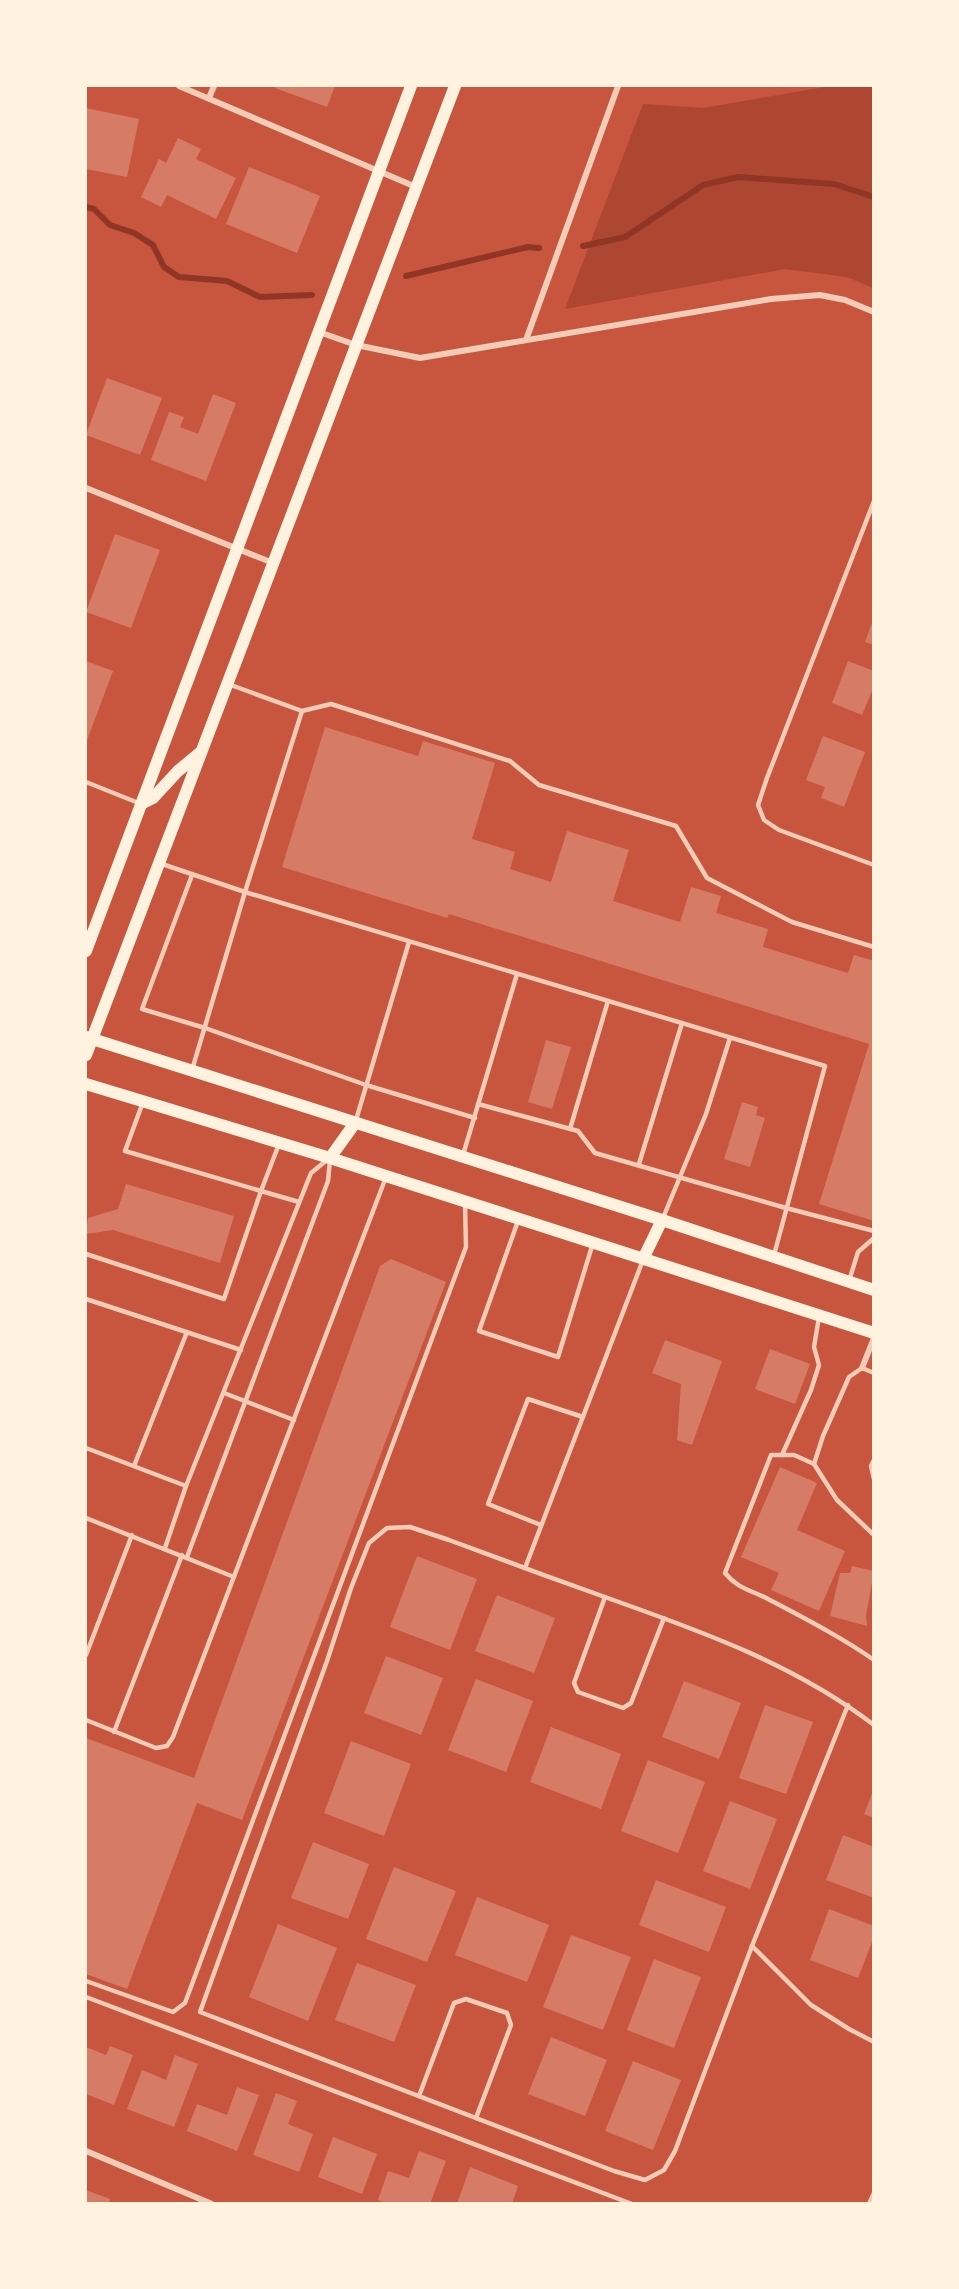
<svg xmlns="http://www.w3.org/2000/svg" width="959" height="2289" viewBox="0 0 959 2289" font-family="Bitter,serif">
	<rect width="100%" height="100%" fill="#c8553d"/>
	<path fill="#ae4732" d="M831 86H873V288L847 277 785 269 565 309 643 104 703 108Z"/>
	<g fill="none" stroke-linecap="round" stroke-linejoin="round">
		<g stroke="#8f3625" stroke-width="6">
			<path d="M86 207 94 209 110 225 134 233 153 245 164 267 179 277 227 281 260 297 312 295"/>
			<path d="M583 246 625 237 703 185 738 177 834 184 874 197"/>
			<path d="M406 276 528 247 539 248"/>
		</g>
	</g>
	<g fill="#d67c66">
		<path d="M276 86H335L327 107 275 88Z"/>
		<path d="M86 108 139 119 127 177 86 169Z"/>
		<path d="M178 138 201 149 196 159 236 178 216 219 167 195 161 207 141 197 159 159 166 163Z"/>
		<path d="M249 167 320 196 297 253 226 224Z"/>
		<path d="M107 378 162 398 140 455 86 435Z"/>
		<path d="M213 394 236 403 206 481 151 460 169 412 184 417 180 427 198 434Z"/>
		<path d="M115 534 160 550 131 628 86 612Z"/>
		<path d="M873 620H874V645L865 642Z"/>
		<path d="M86 661 113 671 86 743Z"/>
		<path d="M848 661 874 671V686L862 715 832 703Z"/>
		<path d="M325 727 418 756 423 741 495 763 472 839 515 852 510 869 551 882 567 831 629 850 613 901 680 922 691 887 721 896 716 913 768 929 763 947 848 973 854 955 874 961V1221L819 1204 869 1044 449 914 447 918 282 867Z"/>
		<path d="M823 736 865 752 844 807 821 798 825 787 806 780Z"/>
		<path d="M546 1040 571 1047 552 1109 528 1102Z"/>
		<path d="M742 1102 758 1107 756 1115 765 1118 750 1167 724 1159Z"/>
		<path d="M126 1184 234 1216 220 1263 113 1230 86 1234 88 1218 118 1209Z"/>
		<path d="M391 1259 446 1282 242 1820 197 1803 127 1989 86 1974V1738L194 1778 380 1266Z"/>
		<path d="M665 1340 722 1361 692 1445 677 1440 681 1384 652 1373Z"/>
		<path d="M770 1349 810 1364 795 1404 755 1389Z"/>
		<path d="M780 1467 817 1483 797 1530 845 1551 819 1611 771 1590 779 1573 741 1557Z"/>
		<path d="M417 1556 477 1579 450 1650 390 1627Z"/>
		<path d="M852 1566 874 1571 866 1616 867 1626 830 1616 840 1573H850Z"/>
		<path d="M497 1595 555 1618 534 1673 475 1651Z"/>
		<path d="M386 1656 443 1678 421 1735 364 1713Z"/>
		<path d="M476 1679 533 1701 506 1772 448 1750Z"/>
		<path d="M684 1681 741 1703 719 1759 662 1737Z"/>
		<path d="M765 1705 813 1722 786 1794 739 1778Z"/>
		<path d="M551 1727 621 1754 601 1809 530 1782Z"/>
		<path d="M351 1741 411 1764 384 1836 324 1813Z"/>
		<path d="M648 1760 705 1782 678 1853 621 1831Z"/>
		<path d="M873 1791H874V1818L864 1814Z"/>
		<path d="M730 1801 777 1819 750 1889 703 1871Z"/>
		<path d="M843 1835 874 1847V1898L826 1880Z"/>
		<path d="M313 1842 369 1864 348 1919 291 1898Z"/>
		<path d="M394 1867 456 1891 427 1962 366 1939Z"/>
		<path d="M656 1880 726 1907 709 1952 639 1925Z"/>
		<path d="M477 1897 549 1925 527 1982 455 1955Z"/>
		<path d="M829 1909 874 1926V1937L858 1978 810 1960Z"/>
		<path d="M278 1924 337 1948 308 2021 249 1997Z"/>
		<path d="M571 1935 631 1957 603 2030 543 2007Z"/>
		<path d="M654 1959 701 1977 674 2048 627 2030Z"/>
		<path d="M357 1963 416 1985 394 2042 335 2020Z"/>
		<path d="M551 2037 607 2060 585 2116 528 2094Z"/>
		<path d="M110 2046 133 2055 114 2105 86 2094V2047L106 2055Z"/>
		<path d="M175 2055 198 2064 174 2127 127 2109 142 2070 166 2080Z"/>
		<path d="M633 2061 681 2080 653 2150 605 2131Z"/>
		<path d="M237 2087 259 2095 237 2151 187 2131 197 2104 227 2115Z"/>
		<path d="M276 2093 297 2101 288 2124 313 2134 299 2172 253 2155Z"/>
		<path d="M333 2137 377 2154 362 2194 318 2177Z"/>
		<path d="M419 2151 446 2161 430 2204H386L378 2200 388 2171 409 2178Z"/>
		<path d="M470 2167 518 2186 512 2204H457Z"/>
		<path d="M86 2190 110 2199 109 2204H86Z"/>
	</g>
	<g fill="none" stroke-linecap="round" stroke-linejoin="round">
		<g stroke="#f1ccb7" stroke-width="4.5">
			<path d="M874 501 767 778 758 805 764 820 779 830 874 865"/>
			<path d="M228 684 302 711 331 704 510 761 539 785 676 826 707 878 792 922 874 947"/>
			<path d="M86 782 141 804"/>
			<path d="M159 863 245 892 825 1066 774 1255"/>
			<path d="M192 875 142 1009 205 1028 366 1085 475 1118"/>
			<path d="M192 1070 245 892 302 711"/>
			<path d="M478 1104 578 1131 595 1153 786 1208 874 1231"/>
			<path d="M356 1120 409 942"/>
			<path d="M570 1129 608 1001"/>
			<path d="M279 1144 261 1191 299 1202"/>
			<path d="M463 1155 517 974"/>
			<path d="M639 1164 682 1023"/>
			<path d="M663 1218 706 1114 730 1038"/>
			<path d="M518 1221 479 1331 558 1357 593 1243"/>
			<path d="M86 1254 224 1299 261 1191 125 1151 143 1102"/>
			<path d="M849 1281 858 1252 874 1238"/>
			<path d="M86 1299 241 1350"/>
			<path d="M874 1373 862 1368 849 1377 823 1436 814 1464 837 1500 874 1535"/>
			<path d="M224 1393 294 1420"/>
			<path d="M86 1448 186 1486"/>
			<path d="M782 1455 811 1390 819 1365 814 1347 819 1317"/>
			<path d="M874 1460 871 1466 874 1479"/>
			<path d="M814 1464 794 1455H771L725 1573C738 1589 751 1590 768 1599 804 1618 841 1637 874 1660"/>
			<path d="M134 1466 187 1332"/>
			<path d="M86 1518 234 1577"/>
			<path d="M541 1525 488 1504 528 1399 583 1417"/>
			<path d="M165 1548 186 1486 311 1173 327 1160"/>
			<path d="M187 1557 328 1181 330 1160"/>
			<path d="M525 1568 643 1260"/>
			<path d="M605 1597 574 1683 578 1692 623 1708 631 1703 664 1618"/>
			<path d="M86 1655 132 1535"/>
			<path d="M848 1705 752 1946 675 2151 664 2170 645 2180 614 2171 200 2012 327 1661 351 1588 369 1543 387 1528 410 1527 449 1540C505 1561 560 1581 616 1601 706 1633 797 1666 874 1725"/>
			<path d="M86 1720 156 1748 167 1746 173 1737 386 1177"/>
			<path d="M114 1732 182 1555"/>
			<path d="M752 1946 811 2005 849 2029 874 2042"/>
			<path d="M86 1981 173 2012 185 2003 466 1247 465 1204"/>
			<path d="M86 1997 632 2204"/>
			<path d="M419 2096 454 2003 466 1999 507 2013 511 2025 476 2118"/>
			<path d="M869 2204 874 2193"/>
		</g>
		<g stroke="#f1ccb7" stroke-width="6">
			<path d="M179 86 416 187"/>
			<path d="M209 98 214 86"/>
			<path d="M319 332 356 345 420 358 771 299 820 295 845 300 874 312"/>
			<path d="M526 340 618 86"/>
			<path d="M86 488 273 563"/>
			<path d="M862 1368 874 1338"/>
			<path d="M86 2151 212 2204"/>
		</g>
		<g stroke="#fff3e0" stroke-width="12">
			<path d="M141 804 153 798 178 771 201 752"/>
			<path d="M86 951 411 86"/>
			<path d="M86 1037 662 1220 874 1290"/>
			<path d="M86 1055 455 86"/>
			<path d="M86 1084 330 1158 874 1333"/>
			<path d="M330 1158 355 1123"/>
			<path d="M644 1257 662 1220"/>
		</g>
	</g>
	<rect width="959" height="2289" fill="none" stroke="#fff3e0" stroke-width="174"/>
</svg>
